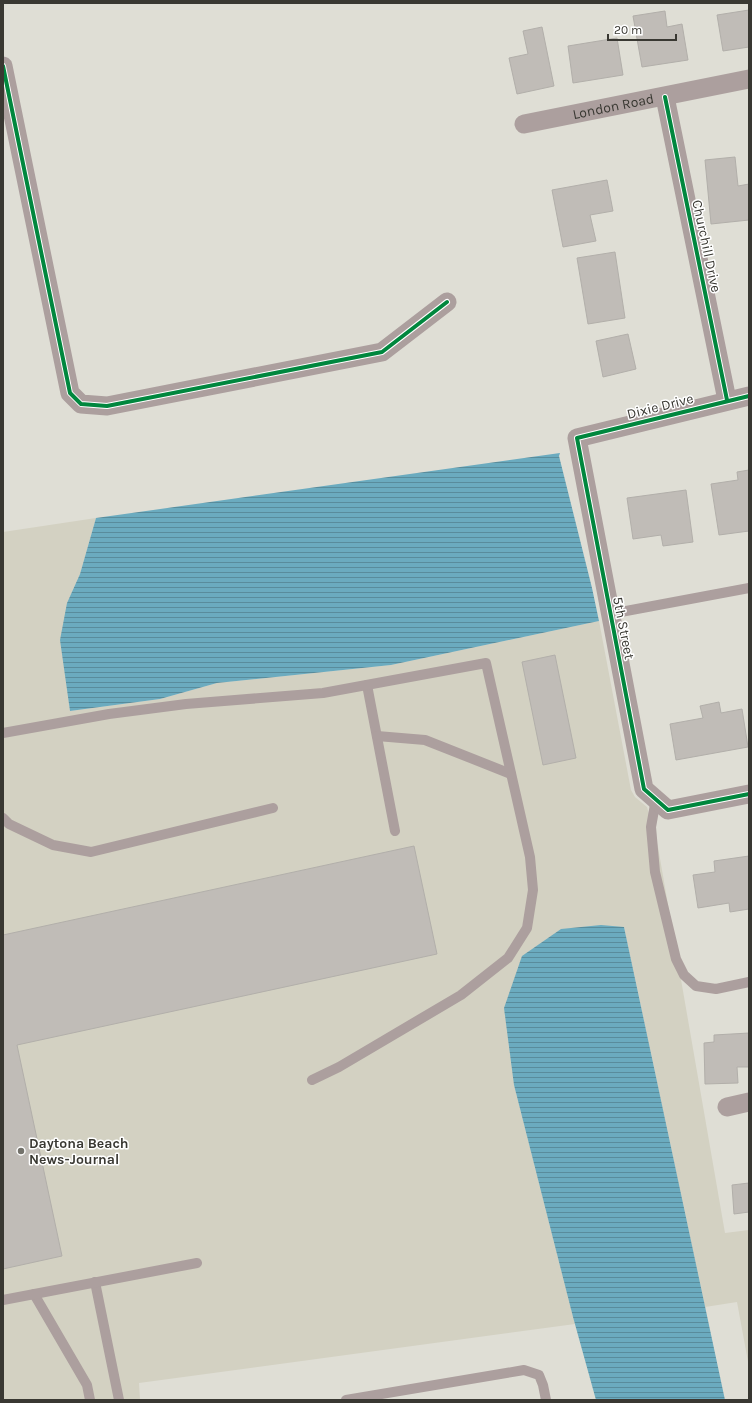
<svg xmlns="http://www.w3.org/2000/svg" width="752" height="1403" viewBox="0 0 752 1403" font-family="Karla,sans-serif">
	<defs>
		<pattern id="water-rules" width="6" height="5" patternUnits="userSpaceOnUse"><rect width="6" height="5" fill="#6babbf"/><path d="M0 2.5h6" fill="none" stroke="#598c9c"/></pattern>
	</defs>
	<rect width="100%" height="100%" fill="#dfded5"/>
	<path fill="#d3d1c2" d="M96 518 80 574 67 603V681L70 711 160 699 217 683 391 665 599 621 631 790 635 797 647 807 658 847 725 1233 749 1230V1367L737 1302 705 1307 624 927 514 1085 575 1324 139 1383 140 1400H3V532Z"/>
	<g fill="url(#water-rules)">
		<path d="M560 453 559 456 592 588 599 621 391 665 217 683 160 699 70 711 60 640 67 603 80 574 96 518Z"/>
		<path d="M601 925 624 927 725 1400H596L573 1317 514 1085 504 1008 522 956 561 929Z"/>
	</g>
	<g fill="#c0bcb7" stroke="#b2afaa">
		<path d="M749 10V47L723 51 717 15Z"/>
		<path d="M665 11 667 27 682 24 688 60 642 67 633 16Z"/>
		<path d="M542 27 554 86 517 94 509 58 528 54 523 31Z"/>
		<path d="M617 38 623 75 573 83 568 46Z"/>
		<path d="M735 157 738 186 749 184V220L711 224 705 160Z"/>
		<path d="M607 180 613 211 590 215 596 241 563 247 552 190Z"/>
		<path d="M615 252 625 318 588 324 577 258Z"/>
		<path d="M628 334 636 369 603 377 596 341Z"/>
		<path d="M749 470V531L719 535 711 484 738 480 737 472Z"/>
		<path d="M686 490 693 542 663 546 661 535 633 539 627 498Z"/>
		<path d="M555 655 576 758 543 765 522 662Z"/>
		<path d="M719 702 721 713 742 709 748 747 676 760 670 724 703 718 700 706Z"/>
		<path d="M414 846 437 954 17 1045 62 1256 3 1269V935Z"/>
		<path d="M749 856V909L730 912 729 903 698 908 693 875 715 872 714 861Z"/>
		<path d="M749 1033V1067H737L738 1083 705 1084 704 1043 714 1042V1035Z"/>
		<path d="M749 1183V1212L734 1214 732 1185Z"/>
	</g>
	<g fill="none" stroke-linecap="round" stroke-linejoin="round">
		<g stroke="#ac9f9e" stroke-width="10">
			<path d="M610 614 749 588"/>
			<path d="M367 685 395 831"/>
			<path d="M3 733 109 714 186 704 323 693 486 663 530 857 533 890 527 928 508 958 461 995 339 1067 312 1080"/>
			<path d="M377 736 425 740 511 774"/>
			<path d="M656 799 651 827 655 872 676 959 684 975 696 986 716 989 749 982"/>
			<path d="M3 818 9 824 53 845 91 852 273 808"/>
			<path d="M95 1282 119 1400"/>
			<path d="M34 1294 87 1385 90 1400"/>
			<path d="M3 1300 197 1263"/>
			<path d="M346 1400 524 1370 539 1375 543 1385 546 1400"/>
		</g>
		<g stroke="#ac9f9e" stroke-width="19">
			<path d="M3 66 70 393 81 404 107 406 382 352 447 302"/>
			<path d="M665 97 727 400"/>
			<path id="s1" d="M524 124 749 79"/>
			<path d="M749 396 577 438 644 789 668 810 749 794"/>
			<path d="M727 1107 749 1102"/>
		</g>
		<g stroke="#fff" stroke-width="6">
			<g id="cycleway">
				<path d="M3 66 70 393 81 404 107 406 382 352 447 302"/>
				<path d="M665 97 727 400"/>
				<path d="M749 396 577 438 644 789 668 810 749 794"/>
			</g>
		</g>
		<use href="#cycleway" stroke="#00873e" stroke-width="4"/>
	</g>
	<circle fill="#73726b" stroke="#fff" stroke-width="1.5" cx="21" cy="1151" r="4"/>
	<g text-anchor="middle" stroke-width="3" stroke-linejoin="round" paint-order="stroke">
		<g font-size="14" fill="#393832" stroke="#fff">
			<text dy="5" stroke="none"><textPath href="#s1" startOffset="91">London Road</textPath></text>
			<text transform="translate(707 246) rotate(78)" y="5">Churchill Drive</text>
			<text transform="translate(660 406) rotate(-14)" y="5">Dixie Drive</text>
			<text transform="translate(624 628) rotate(79)" y="5">5th Street</text>
		</g>
		<g font-size="14" font-weight="bold" fill="#393832" stroke="#fff" text-anchor="start">
			<text x="29" y="1148">Daytona Beach<tspan x="29" dy="16">News-Journal</tspan></text>
		</g>
	</g>
	<rect width="752" height="1403" fill="none" stroke="#393832" stroke-width="8"/>
	<path d="M608 34v6h68v-6" fill="none" stroke="#393832" stroke-width="2"/>
	<text x="614" y="34" font-size="12" fill="#393832" stroke="#ffffff" stroke-width="3" paint-order="stroke">20 m</text>
</svg>
